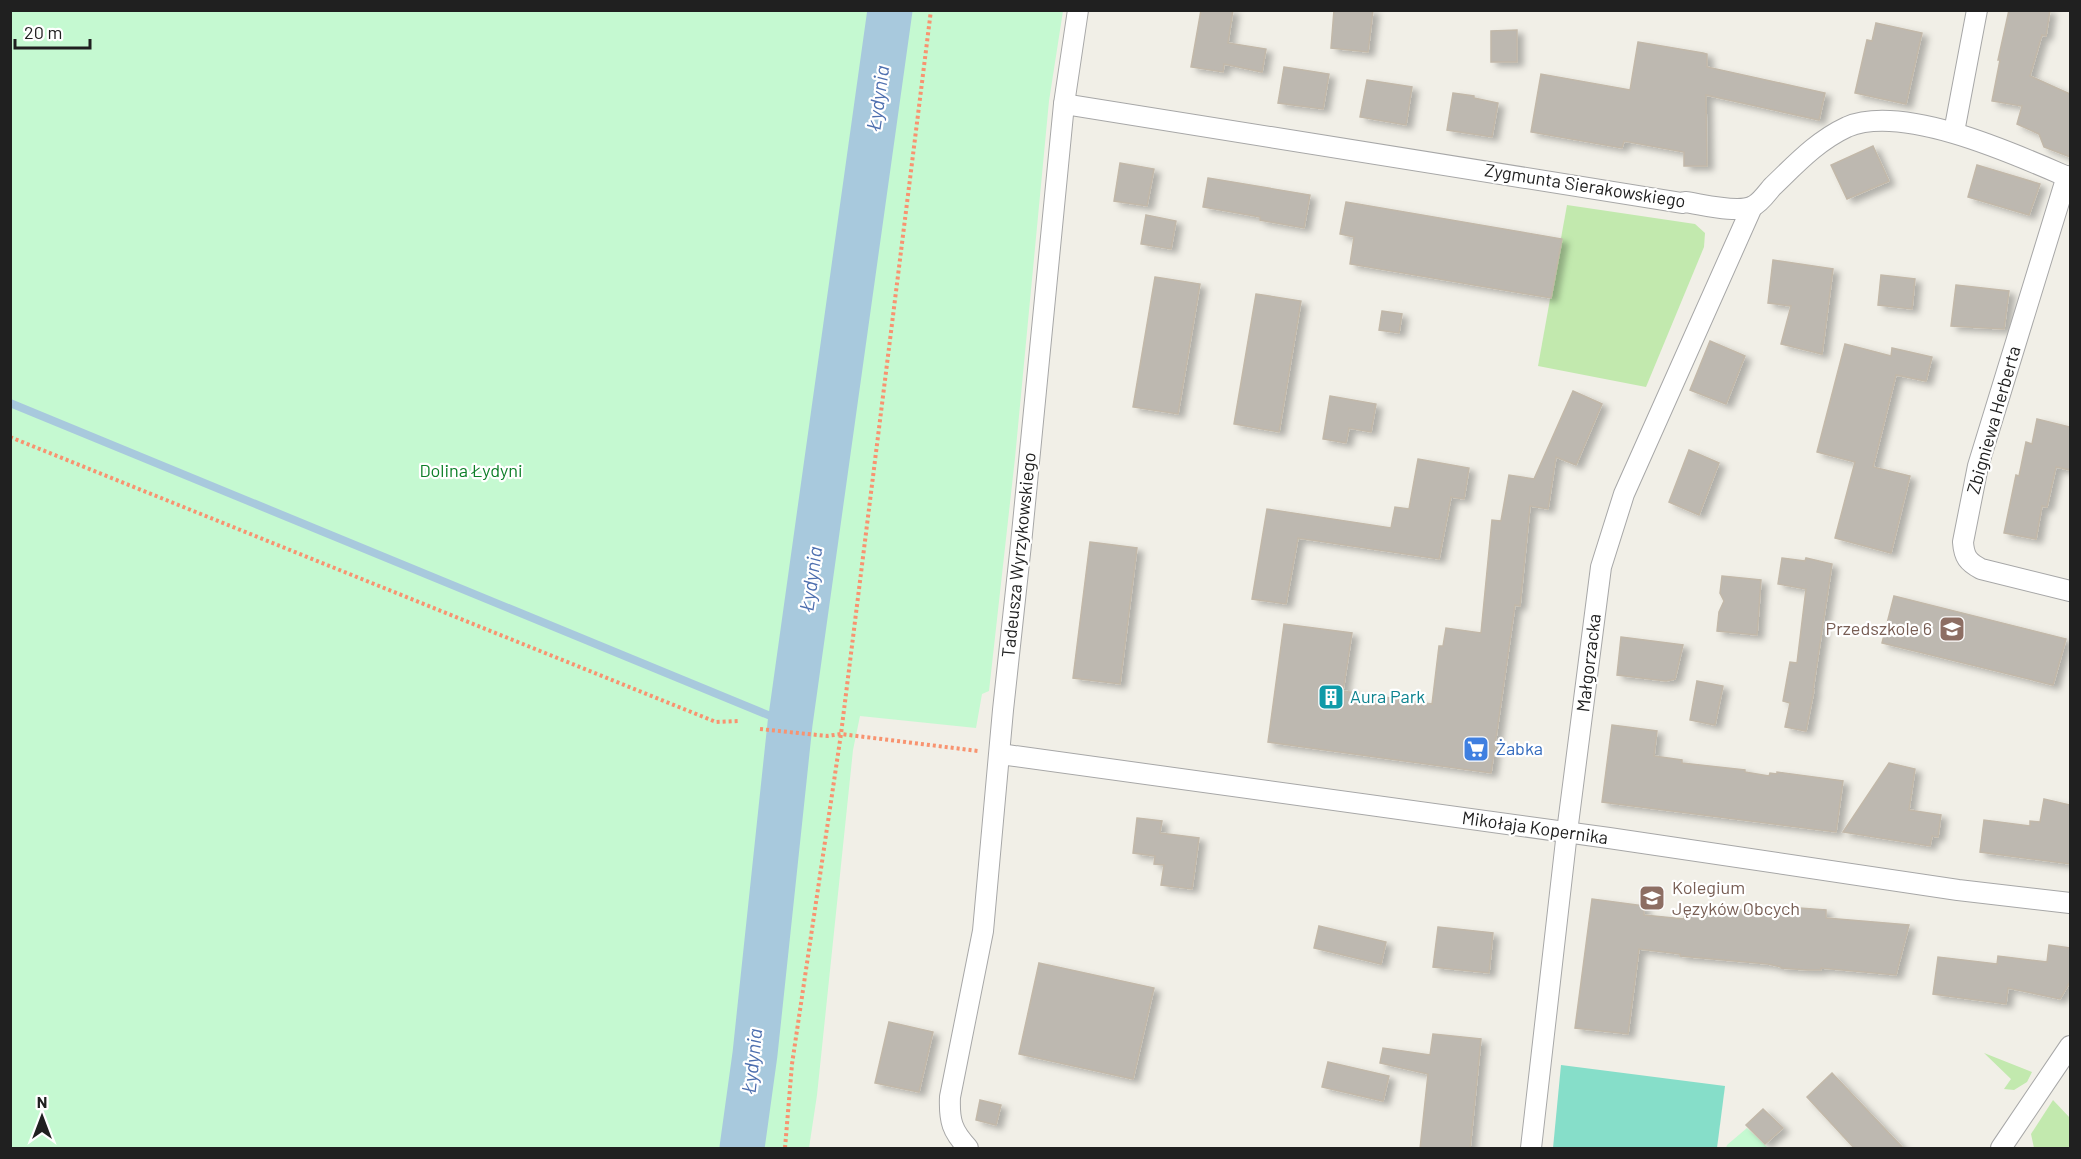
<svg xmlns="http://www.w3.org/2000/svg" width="2081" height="1159" viewBox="0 0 2081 1159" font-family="Barlow,sans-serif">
	<defs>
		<filter id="shadow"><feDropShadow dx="6" dy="4" stdDeviation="3" flood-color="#0004"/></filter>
	</defs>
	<rect width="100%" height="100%" fill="#f1efe7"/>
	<g fill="#c2e9ae">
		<path d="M1567 205 1695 224 1705 233 1704 247 1646 387 1538 366Z"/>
		<path d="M1984 1053 2032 1072 2027 1082 2014 1090 2004 1089 2011 1079Z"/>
		<path d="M2053 1100 2070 1118V1148H2034L2031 1134Z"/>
	</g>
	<g fill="#c5f9d1">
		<path d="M10 11H1063L1049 101 1015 458 989 691 982 694 976 728 860 716 853 750 817 1095 809 1148H11Z"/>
		<path d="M1747 1128 1768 1148H1726L1727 1145Z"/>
	</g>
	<path fill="#86dec9" d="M1561 1065 1725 1086 1717 1148H1553Z"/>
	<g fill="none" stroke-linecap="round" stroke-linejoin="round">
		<path stroke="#a8c9dd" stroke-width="8" d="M10 403 790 724"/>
		<path stroke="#a8c9dd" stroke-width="45" d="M742 1148 755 1054 790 724 890 10"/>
	</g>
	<g fill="#bdb8b0" stroke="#c2b8a9" stroke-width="1.5" filter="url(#shadow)">
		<path d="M1201 10H1233L1228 43 1266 49 1262 72 1224 64 1223 72 1191 67Z"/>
		<path d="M1334 10H1373L1368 52 1331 48Z"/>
		<path d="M2009 10H2050L2046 36 2042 35 2030 76 2070 94V157L2044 147 2039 134 2017 124 2022 106 1992 101 2000 60H1998Z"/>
		<path d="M1876 23 1922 33 1906 104 1855 93 1867 40 1872 41Z"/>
		<path d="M1517 30V62H1491V31Z"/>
		<path d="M1638 42 1703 53 1707 54V67L1825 93 1819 120 1706 95 1707 166H1684V152L1624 141 1622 148 1531 132 1541 74 1630 90Z"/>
		<path d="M1284 67 1329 74 1323 109 1278 103Z"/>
		<path d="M1367 80 1412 87 1406 125 1360 117Z"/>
		<path d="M1453 93 1474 96V98L1498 103 1492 137 1447 130Z"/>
		<path d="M1873 146 1889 181 1847 199 1831 165Z"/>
		<path d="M1120 163 1154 169 1147 206 1114 201Z"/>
		<path d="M1977 165 2040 184 2029 215 1968 197Z"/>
		<path d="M1208 178 1310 195 1304 228 1260 220V217L1203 207Z"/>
		<path d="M1346 202 1562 239 1551 298 1350 264 1354 237 1340 234Z"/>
		<path d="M1146 215 1176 221 1171 249 1141 244Z"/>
		<path d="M1773 260 1833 269 1822 354 1781 344 1791 306 1768 303Z"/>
		<path d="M1881 275 1915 279 1912 309 1878 305Z"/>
		<path d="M1155 277 1200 284 1178 414 1133 407Z"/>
		<path d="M1956 285 2009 291 2004 329 1951 326Z"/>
		<path d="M1256 294 1301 301 1279 432 1234 424Z"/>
		<path d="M1382 311 1402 314 1399 333 1379 330Z"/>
		<path d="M1710 341 1745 356 1726 404 1690 390Z"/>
		<path d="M1845 344 1891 356 1892 348 1932 357 1926 381 1896 375 1873 467 1910 476 1891 553 1835 538 1855 462 1817 452Z"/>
		<path d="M1573 391 1602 404 1576 465 1556 457 1548 509 1530 506 1520 606 1515 605 1491 773 1268 742 1284 624 1352 633 1343 691 1432 704 1439 646H1443L1446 628 1481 633 1492 520 1501 521 1509 475 1534 479Z"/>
		<path d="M1330 396 1376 404 1371 432 1349 428 1346 443 1323 439Z"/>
		<path d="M2037 419 2070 427V470L2056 467 2047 507 2042 506 2036 539 2004 533 2016 475 2019 476 2026 442 2032 444Z"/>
		<path d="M1689 450 1719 463 1699 515 1669 502Z"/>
		<path d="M1418 459 1469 468 1464 499 1451 497 1439 559 1298 538 1286 604 1252 599 1267 509 1391 528 1395 507 1409 509Z"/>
		<path d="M1090 542 1137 548 1120 684 1073 678Z"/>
		<path d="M1782 558 1805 561 1806 558 1832 564 1813 690H1814L1806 731 1785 727 1790 703 1783 701 1790 662 1797 663 1806 589 1778 584Z"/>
		<path d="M1722 576 1761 580 1757 635 1717 631 1719 612 1724 601 1720 593Z"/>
		<path d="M1894 596 2066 639 2053 685 1882 643Z"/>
		<path d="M1621 637 1683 645 1675 679 1666 681 1617 675Z"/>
		<path d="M1697 681 1723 686 1715 725 1690 720Z"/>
		<path d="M1612 725 1657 731 1654 756 1682 760V763L1745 770V772L1769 776 1770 773 1777 774V772L1843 781 1836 832 1602 802Z"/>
		<path d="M1889 763 1915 769 1909 810 1941 815 1938 837 1932 836 1930 846 1843 832Z"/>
		<path d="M2044 799 2070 805V864L1980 852 1984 820 2030 826V821L2040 822Z"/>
		<path d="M1137 818 1162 821 1160 833 1199 838 1192 889 1161 885 1164 865 1154 864 1155 856 1133 853Z"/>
		<path d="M1592 899 1644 906V915L1684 919 1685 906 1772 912 1773 906 1826 910V918L1909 925 1896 975 1821 968V970H1808L1781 968V967L1768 964 1680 956V954L1639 949 1628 1034 1575 1028Z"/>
		<path d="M1319 926 1386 942 1381 964 1314 948Z"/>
		<path d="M1438 927 1493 933 1489 973 1433 967Z"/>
		<path d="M2049 945 2070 948V982L2060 999 2008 988 2006 1004 1933 994 1938 957 1997 964 1998 956 2047 962Z"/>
		<path d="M1039 963 1154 988 1133 1079 1019 1054Z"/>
		<path d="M889 1022 933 1032 919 1092 875 1083Z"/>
		<path d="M1433 1034 1481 1039 1470 1149H1420L1428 1074 1380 1063 1383 1048 1430 1055Z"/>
		<path d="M1328 1062 1389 1076 1383 1101 1322 1087Z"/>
		<path d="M1832 1073 1904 1149H1855L1807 1097Z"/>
		<path d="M980 1100 1001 1105 996 1125 976 1120Z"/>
		<path d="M1763 1109 1783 1128 1765 1144 1746 1125Z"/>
	</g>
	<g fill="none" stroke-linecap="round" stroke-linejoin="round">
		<g stroke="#a7a7a7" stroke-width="22">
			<g id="minor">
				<path d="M1064 104 1682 203 1685 202C1701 204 1738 214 1753 206 1760 203 1767 193 1772 187 1796 164 1817 141 1847 127 1903 103 2017 155 2070 178"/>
				<path d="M1954 132 1977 10"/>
				<path d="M2067 176 1978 466 1963 542C1964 557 1968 562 1981 569L2070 591"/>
				<path d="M1000 754 1609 838 1958 890 2070 903"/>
				<path d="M968 1148C952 1131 949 1121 950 1097L983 931 1003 710 1021 544 1064 104 1078 10"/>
				<path d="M1531 1148 1567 832 1601 567 1624 494 1752 207"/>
				<path d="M2001 1148 2070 1046"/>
			</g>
		</g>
		<g stroke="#f89370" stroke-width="4" stroke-dasharray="3 3" stroke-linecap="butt">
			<path d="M10 437 716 722 738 721"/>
			<path d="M760 729 827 736 841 734 978 751"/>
			<path d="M785 1148 792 1064 841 734 931 10"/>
		</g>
		<use href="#minor" stroke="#fff" stroke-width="20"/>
	</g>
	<defs>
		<g id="school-square" transform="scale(1.35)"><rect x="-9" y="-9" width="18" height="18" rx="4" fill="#8d6e63" stroke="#fff"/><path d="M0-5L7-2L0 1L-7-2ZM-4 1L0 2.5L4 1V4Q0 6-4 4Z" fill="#fff"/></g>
		<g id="building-square" transform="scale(1.35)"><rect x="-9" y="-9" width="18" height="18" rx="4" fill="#0f9aa8" stroke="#fff"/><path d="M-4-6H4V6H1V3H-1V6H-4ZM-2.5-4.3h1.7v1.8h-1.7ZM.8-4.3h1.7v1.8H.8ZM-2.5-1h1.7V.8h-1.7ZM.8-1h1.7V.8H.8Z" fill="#fff"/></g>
		<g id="supermarket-square" transform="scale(1.35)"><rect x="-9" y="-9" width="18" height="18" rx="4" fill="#3f7fe0" stroke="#fff"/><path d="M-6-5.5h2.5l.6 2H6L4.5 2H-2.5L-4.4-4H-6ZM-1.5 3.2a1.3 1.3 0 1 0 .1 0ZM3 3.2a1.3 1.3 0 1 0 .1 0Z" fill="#fff"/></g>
	</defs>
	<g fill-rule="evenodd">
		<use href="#school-square" x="1952" y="629"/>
		<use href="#building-square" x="1331" y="697"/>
		<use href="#supermarket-square" x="1476" y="749"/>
		<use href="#school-square" x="1652" y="898"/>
	</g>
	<g text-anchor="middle" stroke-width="4.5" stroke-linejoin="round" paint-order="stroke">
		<g font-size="18" fill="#202020" stroke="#fff">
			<text transform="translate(1585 186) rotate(9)" y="6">Zygmunta Sierakowskiego</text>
			<text transform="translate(1994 420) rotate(-74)" y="6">Zbigniewa Herberta</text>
			<text transform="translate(1019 555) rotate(-84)" y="6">Tadeusza Wyrzykowskiego</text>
			<text transform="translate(1589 663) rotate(-83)" y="6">Małgorzacka</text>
			<text transform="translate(1535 828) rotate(8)" y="6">Mikołaja Kopernika</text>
		</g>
		<g font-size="18" fill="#0d7f28" stroke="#fff">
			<text x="471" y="477">Dolina Łydyni</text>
		</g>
		<g font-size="18" fill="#785e54" stroke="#fff" text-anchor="end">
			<text x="1932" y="635">Przedszkole 6</text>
			<text x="1672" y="894" text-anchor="start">Kolegium<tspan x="1672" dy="21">Języków Obcych</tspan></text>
		</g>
		<g font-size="18" fill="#0d838f" stroke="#fff" text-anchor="start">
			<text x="1350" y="703">Aura Park</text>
		</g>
		<g font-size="18" fill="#366cbe" stroke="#fff" text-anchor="start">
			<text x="1496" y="755">Żabka</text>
		</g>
		<g font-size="20" font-style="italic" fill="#4d6faf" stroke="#fff">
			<text transform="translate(878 98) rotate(-82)" y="7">Łydynia</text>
			<text transform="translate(811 579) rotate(-82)" y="7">Łydynia</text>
			<text transform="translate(752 1061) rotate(-84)" y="7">Łydynia</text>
		</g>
	</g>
	<rect width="2081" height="1159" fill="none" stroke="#202020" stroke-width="24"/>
	<g transform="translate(42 1117)" stroke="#ffffff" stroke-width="4.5" paint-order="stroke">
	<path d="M0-4.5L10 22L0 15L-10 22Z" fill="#202020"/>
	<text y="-9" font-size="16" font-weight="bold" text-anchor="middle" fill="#202020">N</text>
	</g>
	<path d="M15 39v9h75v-9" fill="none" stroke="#202020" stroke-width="3"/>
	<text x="24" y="39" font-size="18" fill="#202020" stroke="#ffffff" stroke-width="4.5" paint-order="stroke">20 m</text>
</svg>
